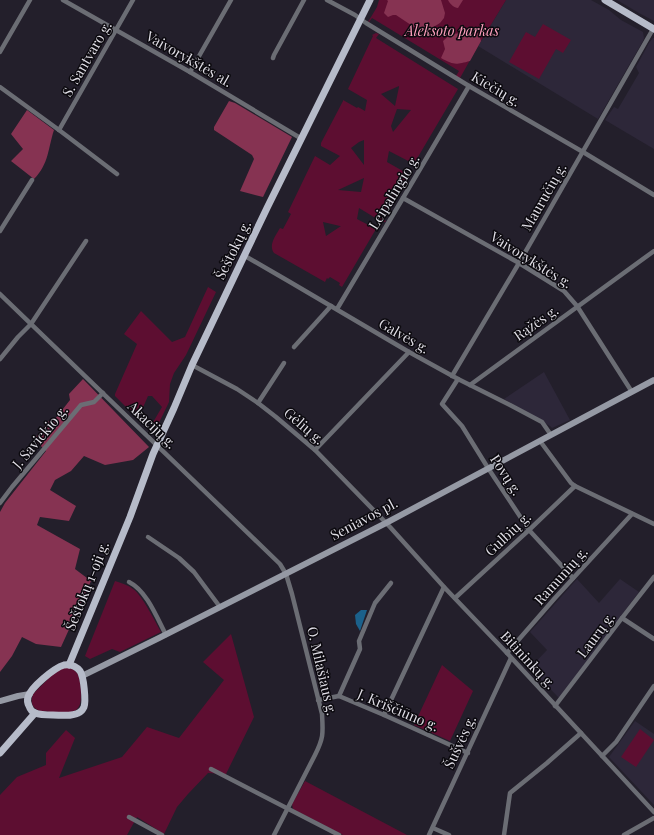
<svg xmlns="http://www.w3.org/2000/svg" width="654" height="835" viewBox="0 0 654 835" font-family="'Playfair Display',serif">
	<rect width="100%" height="100%" fill="#231f2b"/>
	<g fill="#2d2739">
		<path d="M506 0H591L609 10 621 20 643 32 644 38 643 41 598 119 478 46Z"/>
		<path d="M617 0H654V21L639 13Z"/>
		<path d="M653 38H654V149L605 120 614 107 618 109 639 73 636 67 649 43Z"/>
		<path d="M544 372 570 420 552 428 550 426 504 399Z"/>
		<path d="M577 579 599 603 620 579 639 592 559 698 530 668 547 650 530 632Z"/>
		<path d="M635 721 654 734V805L609 757Z"/>
	</g>
	<g fill="#5d0e31" fill-rule="evenodd">
		<path d="M379 0H506L478 46 460 78 456 76 459 71 372 18 369 22H368L377 7Z"/>
		<path d="M543 24 571 40 563 53 556 49 539 79 509 62 526 32 535 37Z"/>
		<path d="M376 33 379 34 376 38 458 89 415 162 420 165H416L389 151 387 162 408 174 382 218 386 221 385 222H382L359 208 357 219 376 229 342 287 339 285 340 283 330 277 328 279 327 278 325 282 274 253C268 245 276 235 280 228L283 229 291 214 288 212 315 156 330 165 340 156 321 146V143L343 101V100L357 108 358 107 365 111 367 100 348 89 373 36 372 35ZM399 86V87L395 106 381 94ZM397 109 411 110 393 132 391 126ZM364 140V165L351 148 359 142ZM364 178 361 192 338 190ZM323 222 340 226H341L326 236Z"/>
		<path d="M208 287 216 292 186 355 174 373 170 384 169 402 155 431 153 432 149 429 162 407 152 396H148L138 419 115 396V394L137 344 124 334 141 311 172 342 185 337Z"/>
		<path d="M115 581C121 583 128 585 133 589 142 595 155 621 161 632L120 652 112 649 90 659 85 656Z"/>
		<path d="M231 634 254 717 226 774 208 773 188 794 177 807 164 834 137 817 127 835H0V795L17 777 46 765V753L66 730 75 738 59 778 122 757 147 727 179 738 224 680 203 662Z"/>
		<path d="M442 665 473 691 450 741 414 725Z"/>
		<path d="M66 667C70 668 74 669 77 673 81 678 82 698 80 704 79 707 77 710 74 711 66 716 49 711 40 711 32 708 30 702 33 694L56 671Z"/>
		<path d="M640 729 654 740 636 767 621 757Z"/>
		<path d="M305 781 407 835H343L293 809 292 804Z"/>
	</g>
	<g fill="#863352">
		<path d="M387 0H441L445 13 444 18 440 23 427 31 417 29 396 15H393L388 17 384 13 388 1Z"/>
		<path d="M448 0H463L458 8C454 8 450 4 448 0Z"/>
		<path d="M476 32 479 34 481 41 470 61C455 65 454 65 441 58L445 49 443 41 451 34Z"/>
		<path d="M229 101 235 103 292 137 263 197 240 191 254 159 252 155 214 130V127Z"/>
		<path d="M27 110 54 130C48 148 49 164 34 179L11 161 23 149 11 134Z"/>
		<path d="M83 379 149 447 133 460 105 465 84 456 71 471 55 480 50 490 76 506 69 521 40 517 37 525 80 549 75 569 91 581 61 647 36 644 22 637 12 656 0 672V512L5 503 46 451 34 439 49 421 52 423 70 400 69 394Z"/>
	</g>
	<path fill="#1b618b" d="M361 610H367L360 631 356 624 355 615Z"/>
	<g fill="none" stroke-linecap="round" stroke-linejoin="round">
		<g stroke="#6b6d74" stroke-width="4.5">
			<path d="M63 0 190 72 302 139"/>
			<path d="M327 0 355 15 366 23 469 86 583 152 654 195"/>
			<path d="M0 52 30 0"/>
			<path d="M273 58 274 55 304 0"/>
			<path d="M190 72 231 0"/>
			<path d="M0 87 59 130 117 174"/>
			<path d="M59 130 133 0"/>
			<path d="M403 198 519 263 564 291 577 306 632 392"/>
			<path d="M0 231 32 180"/>
			<path d="M245 256 290 282 409 352 458 379 510 405 542 422 551 435"/>
			<path d="M0 294 280 564 286 574 292 594 322 714C323 733 324 737 315 755L274 835"/>
			<path d="M337 309 403 198 469 86"/>
			<path d="M294 347 331 306"/>
			<path d="M0 359 18 337 31 324 86 241"/>
			<path d="M192 365 237 389 258 403 276 417 315 450 390 527 444 587 507 653 654 812"/>
			<path d="M452 376 519 263 653 29"/>
			<path d="M458 379 442 404 462 426 488 468 529 530 573 578"/>
			<path d="M470 385 654 251"/>
			<path d="M258 403 284 363"/>
			<path d="M540 441 571 483 575 486 654 524"/>
			<path d="M315 450 409 352"/>
			<path d="M0 503 12 487 81 405 94 402 103 393"/>
			<path d="M148 537 179 558 194 572 220 607"/>
			<path d="M129 582C147 591 157 618 166 635"/>
			<path d="M455 598 529 530 575 486"/>
			<path d="M622 618 654 639"/>
			<path d="M507 653 555 598 632 514"/>
			<path d="M339 696 360 649 359 641 375 603 391 583"/>
			<path d="M318 700 339 696 384 715 468 753"/>
			<path d="M555 706 622 618 654 577"/>
			<path d="M384 715 444 587"/>
			<path d="M602 756 616 742 654 686"/>
			<path d="M211 769 339 835"/>
			<path d="M129 817 162 835"/>
			<path d="M433 828 449 835"/>
			<path d="M429 835 511 658"/>
			<path d="M504 835 510 793 547 763 581 733"/>
			<path d="M624 835 654 818"/>
		</g>
		<g stroke="#9599a4" stroke-width="6">
			<path d="M82 676 159 638 386 523 654 380"/>
			<path d="M0 701 18 696 30 694"/>
		</g>
		<g stroke="#b6bbc9" stroke-width="7">
			<path d="M605 0 654 29"/>
			<path d="M64 665C70 664 76 666 80 671 84 677 86 701 84 707 83 709 82 711 80 712 73 717 61 715 53 715 48 715 40 715 35 713 32 712 30 709 29 706 28 704 27 700 28 697 31 687 54 668 64 665Z"/>
			<path d="M69 665 130 517 153 454 174 408 192 365 267 208 370 0"/>
			<path d="M0 753 35 713"/>
		</g>
	</g>
	<g text-anchor="middle" stroke-width="3" stroke-linejoin="round" paint-order="stroke">
		<g font-size="14" font-style="italic" fill="#fe9fbd" stroke="#0c0a0f">
			<text x="452" y="36">Aleksoto parkas</text>
		</g>
		<g font-size="14" fill="#dfdde5" stroke="#0c0a0f">
			<text transform="translate(87 59) rotate(-60)" y="5">S. Santvaro g.</text>
			<text transform="translate(189 59) rotate(30)" y="5">Vaivorykštės al.</text>
			<text transform="translate(496 89) rotate(31)" y="5">Kiečių g.</text>
			<text transform="translate(394 192) rotate(-59)" y="5">Leipalingio g.</text>
			<text transform="translate(544 197) rotate(-60)" y="5">Mauručių g.</text>
			<text transform="translate(233 250) rotate(-64)" y="5">Šeštokų g.</text>
			<text transform="translate(531 260) rotate(32)" y="5">Vaivorykštės g.</text>
			<text transform="translate(536 323) rotate(-35)" y="5">Rąžės g.</text>
			<text transform="translate(404 336) rotate(30)" y="5">Galvės g.</text>
			<text transform="translate(152 425) rotate(44)" y="5">Akacijų g.</text>
			<text transform="translate(304 426) rotate(41)" y="5">Gėlių g.</text>
			<text transform="translate(40 437) rotate(-50)" y="5">J. Savickio g.</text>
			<text transform="translate(506 475) rotate(57)" y="5">Povų g.</text>
			<text transform="translate(364 519) rotate(-28)" y="5">Seniavos pl.</text>
			<text transform="translate(508 534) rotate(-43)" y="5">Gulbių g.</text>
			<text transform="translate(561 576) rotate(-48)" y="5">Ramunių g.</text>
			<text transform="translate(87 586) rotate(-68)" y="5">Šeštokų 1-oji g.</text>
			<text transform="translate(596 635) rotate(-53)" y="5">Laurų g.</text>
			<text transform="translate(528 660) rotate(47)" y="5">Bitininkų g.</text>
			<text transform="translate(322 671) rotate(77)" y="5">O. Milašiaus g.</text>
			<text transform="translate(398 710) rotate(23)" y="5">J. Kriščiūno g.</text>
			<text transform="translate(460 742) rotate(-65)" y="5">Šušvės g.</text>
		</g>
	</g>
</svg>
